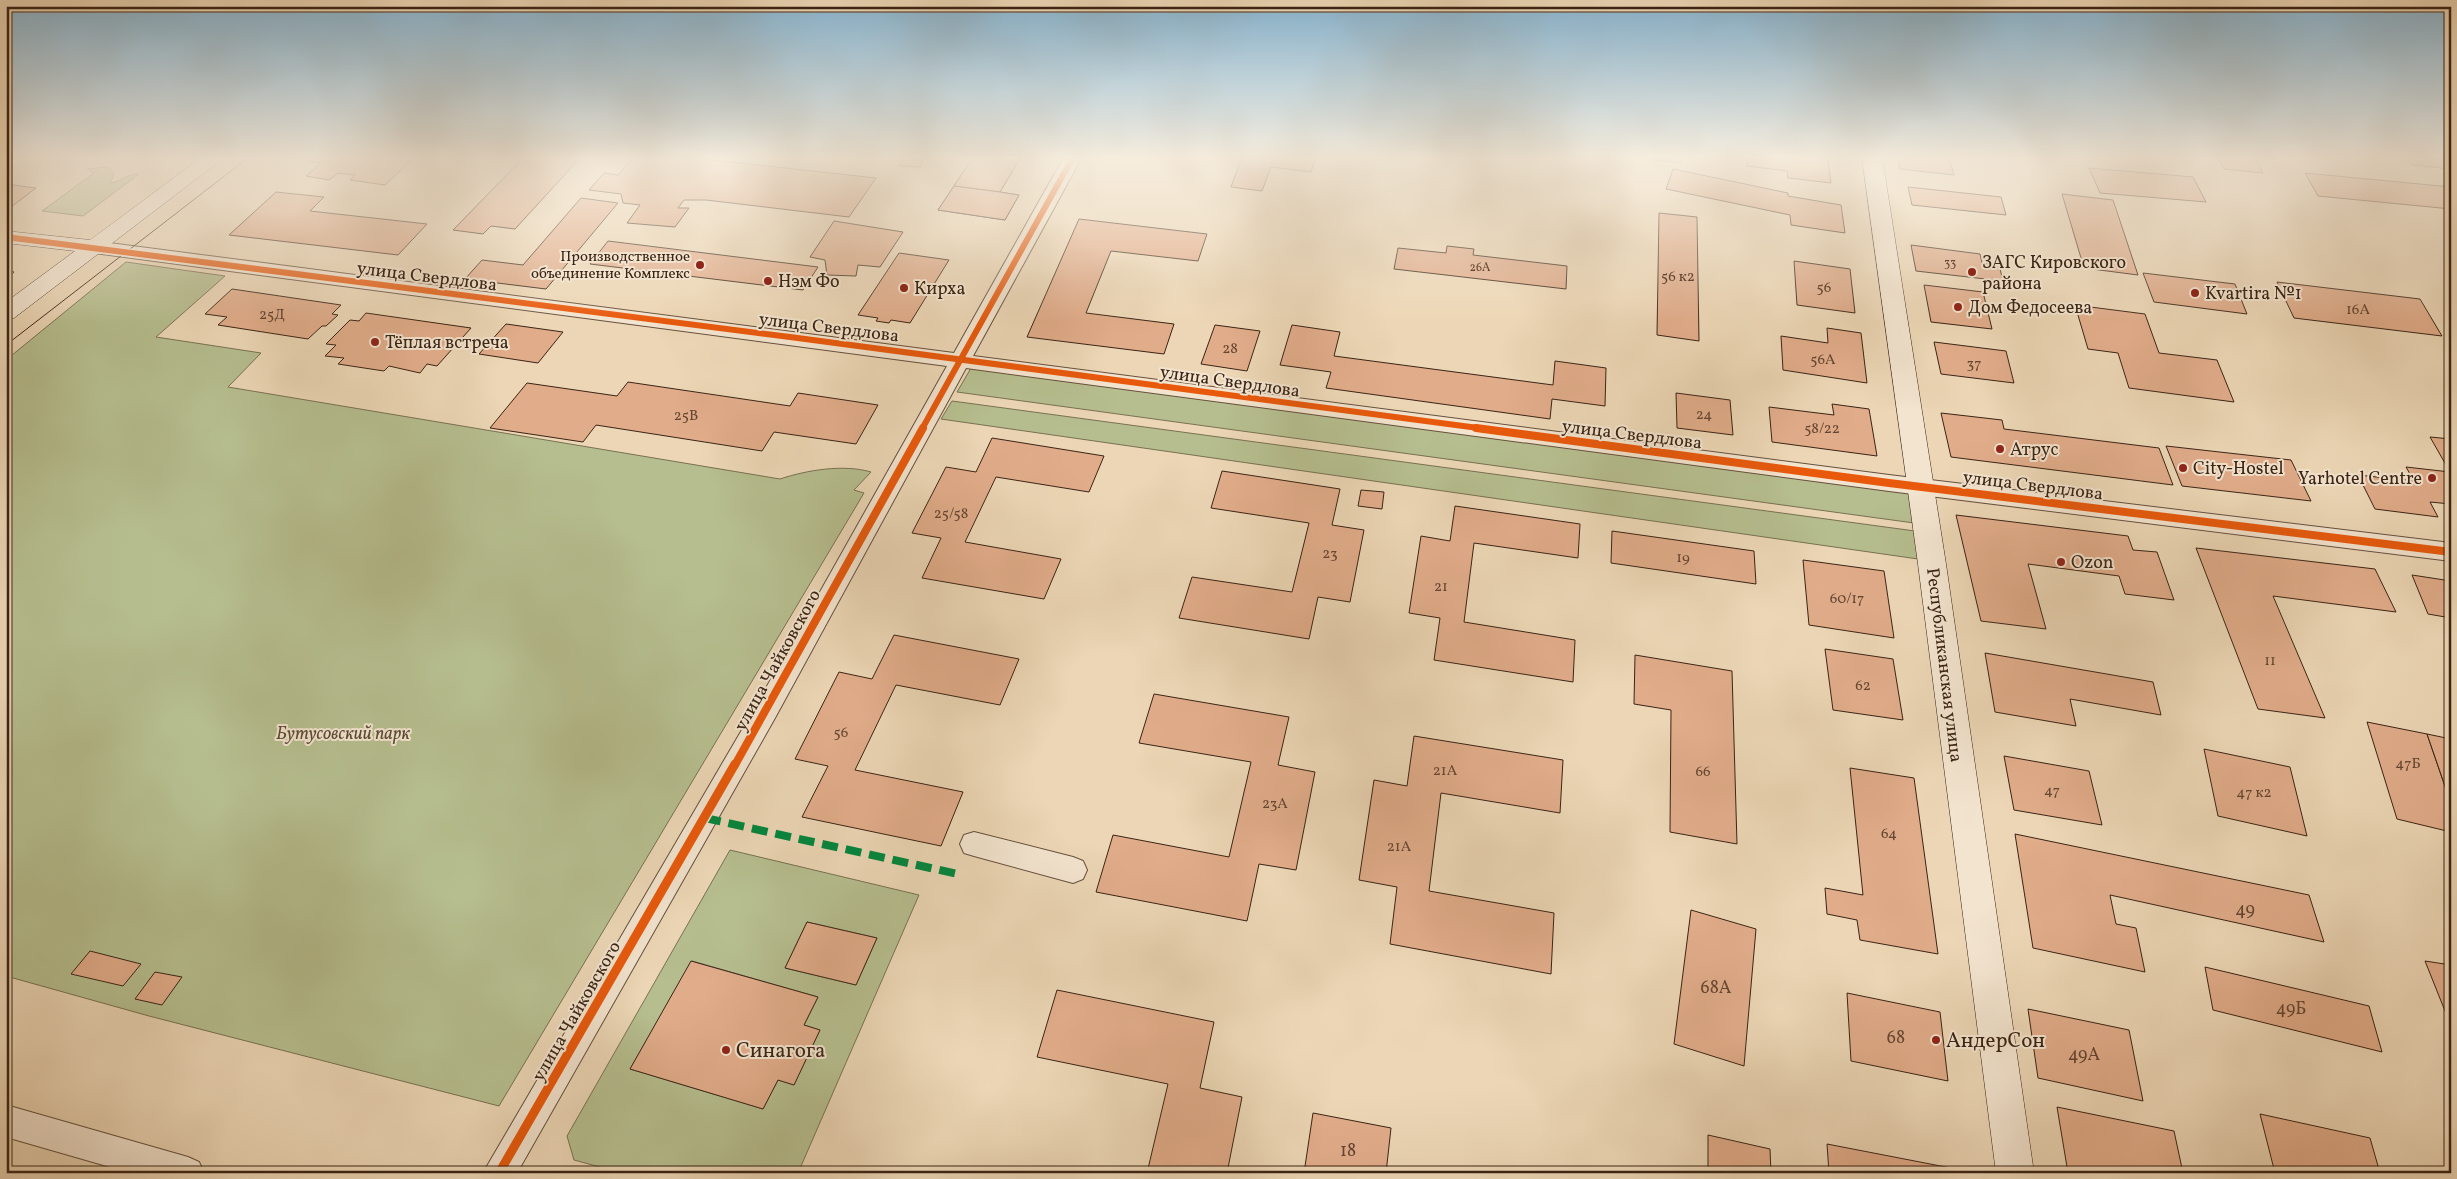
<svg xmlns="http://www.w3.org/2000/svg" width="2457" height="1179" viewBox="0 0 2457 1179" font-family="Vollkorn,serif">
	<rect width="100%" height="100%" fill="#ecd6b5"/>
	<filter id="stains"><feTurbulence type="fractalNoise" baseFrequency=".004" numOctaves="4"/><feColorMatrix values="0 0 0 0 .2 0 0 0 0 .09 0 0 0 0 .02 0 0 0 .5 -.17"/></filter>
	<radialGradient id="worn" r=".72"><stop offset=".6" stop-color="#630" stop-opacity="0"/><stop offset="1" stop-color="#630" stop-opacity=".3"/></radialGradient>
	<g fill="#b6be8f" stroke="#787152" fill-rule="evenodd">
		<path d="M108 167 114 174 110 183C120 182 129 173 139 174L83 216 42 211 94 173 87 169Z"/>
		<path d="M126 262 225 276 156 337 261 353 228 387 780 479C807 470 844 464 871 472L854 490 864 493 499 1106 149 1016 6 976V360Z"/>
		<path d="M971 368 1912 493 1914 523 957 392Z"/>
		<path d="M952 401 1915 531 1918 559 941 419Z"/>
		<path d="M730 850 919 895 798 1173H622L574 1160 567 1136ZM807 922 877 938 856 985 785 968ZM692 961 818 997 804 1025 820 1030 794 1085 778 1080 763 1109 630 1069Z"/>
	</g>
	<g fill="#e1ac8a" stroke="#3a2415">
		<path d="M312 157H355L380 161 384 157H415L385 185 350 180 355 175 338 173 329 180 306 176 321 163 308 162Z"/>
		<path d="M524 157H581L515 229 491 226 483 234 453 230Z"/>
		<path d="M634 157H685L876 178 849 217 706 200H684L678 208H689L675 227 627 223 640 205 623 203 621 194 589 190 604 173 618 175Z"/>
		<path d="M903 157H915L913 160H923L920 167 899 166Z"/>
		<path d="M973 157H1021L1000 192 1019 195 1005 220 938 210Z"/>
		<path d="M973 157H1021L1000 192 954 186Z"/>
		<path d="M1242 157H1316L1311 172 1271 167 1262 191 1231 187Z"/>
		<path d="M1645 157H1680L1681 163 1645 159Z"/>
		<path d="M1724 157H1808L1828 159 1831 183 1788 178 1787 171 1747 166V159Z"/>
		<path d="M1898 157H1949L1954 175 1900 169Z"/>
		<path d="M2218 157H2255L2263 173 2224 169Z"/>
		<path d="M2406 157H2451V169L2412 165Z"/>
		<path d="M2089 168 2193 177 2206 202 2100 193Z"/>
		<path d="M1673 169 1788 193V196L1841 205 1845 233 1791 225 1790 215 1666 189Z"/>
		<path d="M2305 173 2451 187V209L2318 196Z"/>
		<path d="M6 184 36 188 7 210Z"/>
		<path d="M954 186 1000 192 1019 195 1005 220 938 210Z"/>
		<path d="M1908 187 2001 197 2006 215 1912 205Z"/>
		<path d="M276 192 324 197 310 211 427 224 398 255 229 235Z"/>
		<path d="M2062 194 2113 200 2138 275 2084 268Z"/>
		<path d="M581 198 618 203 546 289 465 279 482 260 523 265Z"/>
		<path d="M1659 213 1697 217 1699 341 1657 335Z"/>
		<path d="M1079 219 1207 234 1198 261 1111 251 1086 313 1174 324 1164 354 1027 337Z"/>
		<path d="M834 221 903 232 880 267 858 265 856 276 827 275 825 260 810 257Z"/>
		<path d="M608 241 818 267 803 290 590 264Z"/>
		<path d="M1911 245 1980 254 1982 263 1999 265 2003 281 1916 271Z"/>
		<path d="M1447 246 1474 249 1473 255 1567 266 1566 289 1394 269 1398 248 1446 253Z"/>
		<path d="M899 253 949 260 910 323 891 320 889 323 876 321 878 318 858 315Z"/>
		<path d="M1794 261 1850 269 1855 313 1797 305Z"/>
		<path d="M6 269 14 272 6 281Z"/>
		<path d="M2143 273 2235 284 2247 314 2154 302Z"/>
		<path d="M2277 282 2420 299 2442 336 2294 318Z"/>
		<path d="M1924 285 1983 292 1992 329 1931 322Z"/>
		<path d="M232 289 341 305 332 314 338 315 326 326H322L308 339 218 325 227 317 205 314Z"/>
		<path d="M2075 305 2145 314 2159 353 2217 360 2234 402 2129 388 2118 353 2088 349Z"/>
		<path d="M366 313 471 328 437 366 427 364 420 373 389 366 384 371 338 364 344 358 325 356 336 345 326 344 350 320 359 321Z"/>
		<path d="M506 324 563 332 538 363 479 354Z"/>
		<path d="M1215 325 1260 331 1247 371 1201 364Z"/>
		<path d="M1292 325 1340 332 1334 356 1553 385 1555 361 1606 368 1605 406 1552 399 1550 419 1326 388 1331 372 1280 365Z"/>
		<path d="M1827 328 1861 333 1867 383 1783 370 1781 336 1828 343Z"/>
		<path d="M1934 342 2006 351 2014 383 1941 374Z"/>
		<path d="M628 382 790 406 798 393 878 405 856 444 774 432 762 451 596 425 583 442 490 428 527 383 617 396Z"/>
		<path d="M1676 393 1730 400 1733 435 1677 428Z"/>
		<path d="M1832 404 1869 409 1877 456 1772 442 1769 407 1834 415Z"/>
		<path d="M1941 413 2002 420 2004 429 2159 448 2173 485 1951 457Z"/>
		<path d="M2430 437 2451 439V504L2430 502 2438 517 2375 509 2358 475 2414 481 2406 467 2450 472Z"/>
		<path d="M992 438 1104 456 1089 492 996 477 965 542 1061 559 1044 599 922 578 941 538 912 533 946 467 976 472Z"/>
		<path d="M2166 446 2291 460 2311 501 2182 486Z"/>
		<path d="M1222 471 1340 489 1332 525 1364 530 1350 602 1318 597 1309 639 1179 618 1192 577 1292 592 1309 523 1211 508Z"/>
		<path d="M1361 490 1384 492 1382 509 1358 506Z"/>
		<path d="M1455 506 1580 524 1578 558 1474 543 1464 622 1575 640 1573 682 1434 660 1440 618 1409 613 1421 536 1450 541Z"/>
		<path d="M1956 515 2128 536 2133 550 2157 552 2174 600 2125 594 2119 576 2028 564 2046 629 1981 621Z"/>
		<path d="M1612 531 1754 551 1756 584 1611 563Z"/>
		<path d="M2196 548 2375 569 2396 612 2273 596 2325 718 2258 709Z"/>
		<path d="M1803 560 1884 571 1894 638 1809 625Z"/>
		<path d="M2412 575 2451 581V618L2428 614Z"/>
		<path d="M894 635 1019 659 1000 705 896 685 855 770 963 792 941 846 802 817 828 766 795 759 839 672 872 679Z"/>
		<path d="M1825 649 1893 659 1903 720 1833 710Z"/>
		<path d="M1985 653 2153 682 2161 715 2070 699 2076 726 1995 712Z"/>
		<path d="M1635 655 1732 671 1737 844 1670 832 1671 710 1634 704Z"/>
		<path d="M1154 694 1289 717 1278 765 1315 772 1296 870 1259 864 1247 921 1096 892 1113 835 1229 857 1251 762 1139 743Z"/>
		<path d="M2367 722 2427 734 2451 804V832L2397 819Z"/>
		<path d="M2427 734 2451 739V793L2447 792Z"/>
		<path d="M1414 736 1563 760 1560 813 1441 793 1429 891 1554 913 1551 974 1390 944 1397 887 1359 880 1374 780 1407 786Z"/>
		<path d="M2204 749 2290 767 2307 836 2218 816Z"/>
		<path d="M2004 756 2089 771 2102 825 2014 810Z"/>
		<path d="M1850 768 1914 778 1938 954 1860 940 1857 920 1827 914 1825 888 1863 895Z"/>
		<path d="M2015 834 2309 895 2324 942 2110 895 2116 924 2136 928 2145 972 2033 948Z"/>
		<path d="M1691 910 1756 929 1744 1066 1674 1044Z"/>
		<path d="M807 922 877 938 856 985 785 968Z"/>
		<path d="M90 951 141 964 123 986 71 974Z"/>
		<path d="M691 961 818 997 804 1025 820 1030 794 1085 778 1080 763 1109 630 1069Z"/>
		<path d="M2425 961 2451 965V1026Z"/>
		<path d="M2205 967 2369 1006 2382 1052 2213 1010Z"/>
		<path d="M155 972 182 977 162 1005 135 999Z"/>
		<path d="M1057 990 1214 1022 1200 1088 1242 1097 1227 1173H1147L1168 1084 1037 1057Z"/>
		<path d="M1847 993 1940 1012 1948 1081 1851 1061Z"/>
		<path d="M2028 1009 2129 1030 2143 1101 2038 1078Z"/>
		<path d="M2057 1107 2174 1131 2183 1173H2068Z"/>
		<path d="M1313 1113 1391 1128 1386 1173H1304Z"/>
		<path d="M2260 1114 2370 1138 2380 1173H2275Z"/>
		<path d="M1708 1135 1770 1149 1771 1173H1708Z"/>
		<path d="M1827 1144 1956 1169V1173H1829Z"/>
	</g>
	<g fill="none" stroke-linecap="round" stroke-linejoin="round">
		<g stroke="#66503d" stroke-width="2">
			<g id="street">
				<path d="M1064 157H1082L973 356 1889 475 2451 543V561L1889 491 966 368 775 718 517 1173H483L757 704 947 366 94 253 87 251 85 247 87 243 94 241 954 353Z"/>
				<path d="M974 832 1073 857 1083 861 1087 870 1083 879 1073 883 974 856 964 853 960 844 964 835Z"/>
				<path d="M6 1105 188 1157 199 1162 204 1173H131L6 1137Z"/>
			</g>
		</g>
		<g stroke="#3a2415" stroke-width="1">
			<g id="secondary">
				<path d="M202 157H225L14 318 6 320V302L75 251 6 243V231L90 240Z"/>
				<path d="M1862 157H1882L1946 564 2034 1173H1996L1918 564Z"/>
			</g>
		</g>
		<use href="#street" fill="#f3e4cf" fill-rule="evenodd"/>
		<use href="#secondary" fill="#f3e4cf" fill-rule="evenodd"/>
		<path stroke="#3a2415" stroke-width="1" d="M6 345 249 157"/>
		<path stroke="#00873e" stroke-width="8" stroke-dasharray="16 8" stroke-linecap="butt" d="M705 818 962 875"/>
		<g stroke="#f3e4cf" stroke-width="9">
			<g id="cycleway-far2">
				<path d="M6 237 790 337 1486 429"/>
				<path d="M922 429 1073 157"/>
			</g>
		</g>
		<g stroke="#f3e4cf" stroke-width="11">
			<g id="cycleway-far1">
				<path d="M1476 428 1889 483 2451 552"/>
				<path d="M735 765 923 428"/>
			</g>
		</g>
		<g stroke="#f3e4cf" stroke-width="12">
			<path id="cycleway" d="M499 1173 735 764"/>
		</g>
		<use href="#cycleway-far2" stroke="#e8590c" stroke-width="6"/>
		<use href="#cycleway-far1" stroke="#e8590c" stroke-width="8"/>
		<use href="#cycleway" stroke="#e8590c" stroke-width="9"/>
	</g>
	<linearGradient id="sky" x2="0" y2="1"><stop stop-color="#88b6d3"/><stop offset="0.49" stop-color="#f6edde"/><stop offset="1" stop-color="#f6edde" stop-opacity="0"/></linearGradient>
	<rect width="2457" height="322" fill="url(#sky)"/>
	<g fill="#8f2418" stroke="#f3e4cf" stroke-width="2">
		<circle cx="700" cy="265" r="5"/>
		<circle cx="1972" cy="272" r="5"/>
		<circle cx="768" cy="281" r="5"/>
		<circle cx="904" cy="288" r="5"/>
		<circle cx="2195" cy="293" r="5"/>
		<circle cx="1958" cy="307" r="5"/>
		<circle cx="375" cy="342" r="5"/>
		<circle cx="2000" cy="449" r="5"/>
		<circle cx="2183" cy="468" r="5"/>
		<circle cx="2432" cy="478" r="5"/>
		<circle cx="2061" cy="562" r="5"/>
		<circle cx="1936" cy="1040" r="5"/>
		<circle cx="726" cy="1050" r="5"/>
	</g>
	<g text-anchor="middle" stroke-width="4" stroke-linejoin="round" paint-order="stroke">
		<g font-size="12" fill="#644632">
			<text x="1950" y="267">33</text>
			<text x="1480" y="271">26А</text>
		</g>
		<g font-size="15" fill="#3a2415" stroke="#f3e4cf" text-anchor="end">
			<text x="690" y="261">Производственное<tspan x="690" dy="17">объединение Комплекс</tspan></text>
		</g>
		<g font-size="15" fill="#644632">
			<text x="1678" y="281">56 к2</text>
			<text x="1824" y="292">56</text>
			<text x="2358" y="314">16А</text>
			<text x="272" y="319">25Д</text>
			<text x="1230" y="353">28</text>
			<text x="1823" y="364">56А</text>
			<text x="1974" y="368">37</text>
			<text x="1704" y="419">24</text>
			<text x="686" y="420">25В</text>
			<text x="1822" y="433">58/22</text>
			<text x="951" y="518">25/58</text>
			<text x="1330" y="558">23</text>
			<text x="1683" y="562">19</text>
			<text x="1441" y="591">21</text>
			<text x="1847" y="603">60/17</text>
			<text x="2270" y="665">11</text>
			<text x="1863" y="690">62</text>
			<text x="841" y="737">56</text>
			<text x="2408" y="768">47Б</text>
			<text x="1445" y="775">21А</text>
			<text x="1703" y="776">66</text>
			<text x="2052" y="795">47</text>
			<text x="2254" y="797">47 к2</text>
			<text x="1275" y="808">23А</text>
			<text x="1889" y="838">64</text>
			<text x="1399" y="851">21А</text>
		</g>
		<g font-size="18" fill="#3a2415" stroke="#f3e4cf" text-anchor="start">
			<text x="1982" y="268">ЗАГС Кировского<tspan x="1982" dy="21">района</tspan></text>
			<text x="778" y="287">Нэм Фо</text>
			<text x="914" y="294">Кирха</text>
			<text x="2205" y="299">Kvartira №1</text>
			<text x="1968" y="313">Дом Федосеева</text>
			<text x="385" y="348">Тёплая встреча</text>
			<text x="2010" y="455">Атрус</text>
			<text x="2193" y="474">City-Hostel</text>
			<text x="2422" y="484" text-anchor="end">Yarhotel Centre</text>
			<text x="2071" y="568">Ozon</text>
		</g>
		<g font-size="18" fill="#3a2415" stroke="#f3e4cf">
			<text transform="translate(427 276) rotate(7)" y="6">улица Свердлова</text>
			<text transform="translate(829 327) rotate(7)" y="6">улица Свердлова</text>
			<text transform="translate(1230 381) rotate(8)" y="6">улица Свердлова</text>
			<text transform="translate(1632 434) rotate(7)" y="6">улица Свердлова</text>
			<text transform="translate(2033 485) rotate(7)" y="6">улица Свердлова</text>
			<text transform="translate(777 660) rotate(-61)" y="6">улица Чайковского</text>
			<text transform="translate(1945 665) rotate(83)" y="6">Республиканская улица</text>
			<text transform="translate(576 1011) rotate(-60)" y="6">улица Чайковского</text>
		</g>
		<g font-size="18" font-style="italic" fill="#594a34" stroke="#f3e4cf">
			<text x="343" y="739">Бутусовский парк</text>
		</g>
		<g font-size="18" fill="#644632">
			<text x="2245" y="915">49</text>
			<text x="1716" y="993">68А</text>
			<text x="2291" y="1014">49Б</text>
			<text x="1896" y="1043">68</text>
			<text x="2084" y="1060">49А</text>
			<text x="1348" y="1156">18</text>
		</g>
		<g font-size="21" fill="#3a2415" stroke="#f3e4cf" text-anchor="start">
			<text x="1946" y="1047">АндерСон</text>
			<text x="736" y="1057">Синагога</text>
		</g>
	</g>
	<rect width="2457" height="1179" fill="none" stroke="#ecd6b5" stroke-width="25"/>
	<rect x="8" y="8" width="2442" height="1164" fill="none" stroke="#3a2415" stroke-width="2.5"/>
	<rect x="12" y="12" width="2432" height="1154" fill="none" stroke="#3a2415"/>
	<rect width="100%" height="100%" filter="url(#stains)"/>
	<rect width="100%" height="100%" fill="url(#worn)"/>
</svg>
